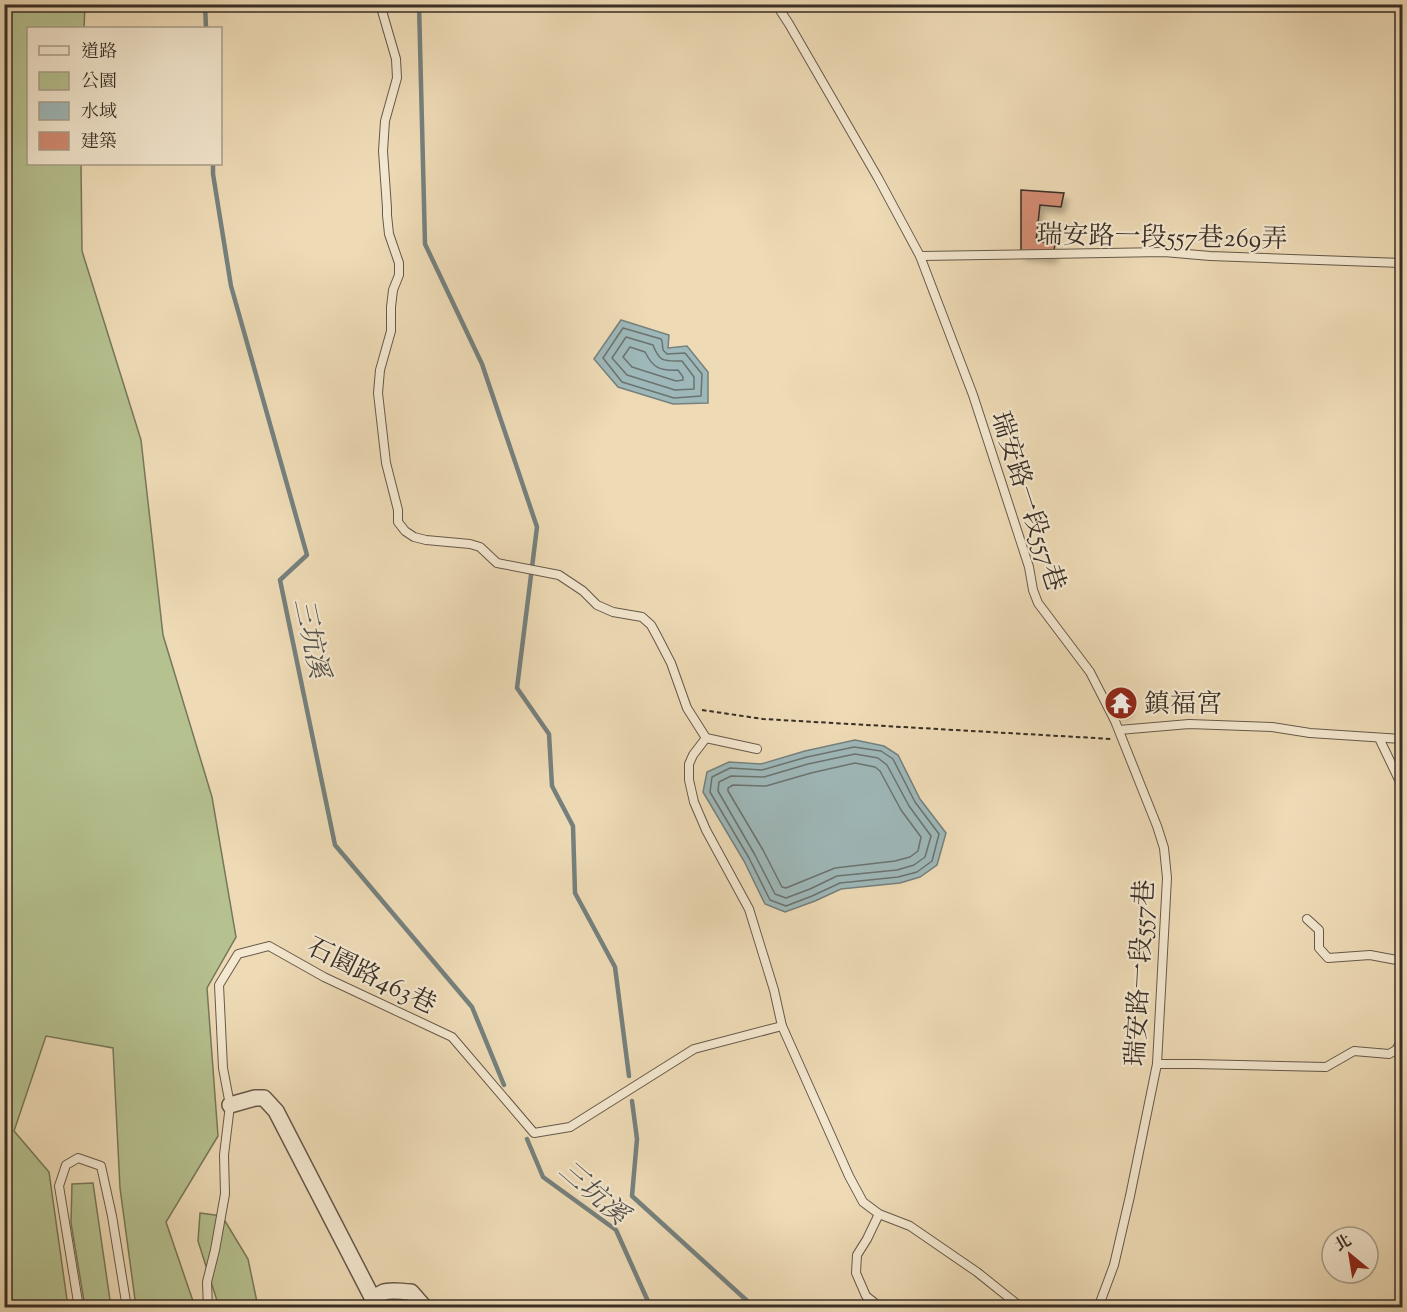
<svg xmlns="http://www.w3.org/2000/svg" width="1407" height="1312" viewBox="0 0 1407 1312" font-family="'Sorts Mill Goudy','Noto Serif TC',serif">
	<defs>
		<filter id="shadow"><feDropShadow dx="3.5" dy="6" stdDeviation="3" flood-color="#0004"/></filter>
	</defs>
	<rect width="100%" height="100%" fill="#eedbb6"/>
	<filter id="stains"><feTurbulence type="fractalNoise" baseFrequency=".00333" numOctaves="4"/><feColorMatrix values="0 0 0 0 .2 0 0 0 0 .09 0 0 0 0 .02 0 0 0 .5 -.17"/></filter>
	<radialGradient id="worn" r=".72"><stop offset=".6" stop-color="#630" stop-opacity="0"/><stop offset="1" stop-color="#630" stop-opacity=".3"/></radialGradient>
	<g fill="#b6c190" stroke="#77785b" stroke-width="1.5">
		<path d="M5 4 85 5 84 28H28V164H81L82 251 141 440 163 635 212 797 236 937 207 988 218 1136 166 1222 195 1307H136L120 1188 113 1048 46 1036 14 1131 49 1172 68 1307H5Z"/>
		<path d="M93 1183 111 1307H85L71 1223 72 1184Z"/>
		<path d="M200 1213 222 1216 248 1259 258 1307H219L198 1241Z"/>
	</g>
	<g fill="#9eb8b9" stroke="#75817e" stroke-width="1.5">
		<path d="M621 320 669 335 668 348 687 346 708 372V403L673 404 618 387 594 359Z"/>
		<path d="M855 740 884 746 898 755 920 799 946 833 937 865 920 877 900 883 841 889 815 901 785 912 765 904 744 861 703 792 707 772 729 762 761 764 805 751Z"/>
	</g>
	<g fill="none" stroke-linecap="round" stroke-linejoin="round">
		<g stroke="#6b7370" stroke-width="1.5">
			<path d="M623 328 661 339 662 341 663 350 667 354 685 353 702 374 701 396 674 398 622 382 603 358Z"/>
			<path d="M626 337 653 345C660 363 664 361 682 361L694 377V389L675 390 627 375 612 358Z"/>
			<path d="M630 347 645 352C653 368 660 371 678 370L683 377V380L676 381 632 367 623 357Z"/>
			<path d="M854 747 881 751 893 759 915 802 939 834 932 861 917 872 898 877 840 883 812 896 786 906 770 900 749 858 710 792 712 777 730 768 762 770 807 757Z"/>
			<path d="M855 754 878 758 887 765 909 806 931 836 925 857 914 865 897 870 837 876 810 889 786 898 775 894 755 855 718 791 719 782 731 776 764 777 808 764Z"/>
			<path d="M855 763 875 767 880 771 901 810 921 837 918 851 910 857 895 861 835 868 786 888 782 887 763 850 728 791V788L733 785 766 786 811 773Z"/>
		</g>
		<g stroke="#75817e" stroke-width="4.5">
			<path d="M205 4 206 28"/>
			<path d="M419 4 425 244 482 364 537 527 517 688 549 734 552 786 573 826 575 893 615 967 629 1076"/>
			<path d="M213 164V174L231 286 307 555 280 580 335 845 472 1007 504 1085"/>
			<path d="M632 1101 637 1139 632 1196 755 1308"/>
			<path d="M527 1139 543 1177 616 1230 651 1308"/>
		</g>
	</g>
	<g fill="#d48b72" stroke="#382e26" stroke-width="1.5" filter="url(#shadow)">
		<path d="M1021 190 1064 193 1061 207 1040 205 1036 241 1055 244 1053 257 1021 253Z"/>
		<path d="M1122 692 1129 709 1119 713 1112 696Z"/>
	</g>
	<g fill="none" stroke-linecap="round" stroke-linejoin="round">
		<g stroke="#66594a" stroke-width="10">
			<g id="service">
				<path d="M380 4 396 59 397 78 385 121 383 151 387 208V215L389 234 399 263V275L393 290 391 307V331L380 370 378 393 386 463 398 510V522L405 531 414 537 426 540 470 544 480 547 497 563 559 575 583 591 597 605 613 612 642 617 651 625 657 636 671 663 687 708 706 738 693 755 689 764V780L694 802 706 830 749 909 774 990 782 1026 849 1176 863 1202 879 1214 910 1226 977 1272 1022 1308"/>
				<path d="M776 4 789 24 878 178 920 256 973 395 1029 567 1033 590 1038 603 1090 672 1115 721 1157 826 1164 848 1167 878 1157 1064 1130 1196 1114 1265 1098 1308"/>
				<path d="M920 256 1164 252 1210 256 1402 263"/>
				<path d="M1119 730 1189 724 1272 727 1310 733 1402 739"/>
				<path d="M706 738 757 749"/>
				<path d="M1379 738 1402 786"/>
				<path d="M1307 919 1319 930V948L1328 958 1370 955 1402 961"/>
				<path d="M1157 1064H1195L1326 1067 1354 1051 1389 1054 1396 1050 1401 1042 1402 1010"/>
				<path d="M879 1214 867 1239 857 1255 856 1273 866 1296 881 1308"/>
				<path d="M79 1308 59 1186 66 1165 78 1158 101 1166 112 1216 127 1308"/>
				<path d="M208 1308 207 1282 215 1250 225 1194 224 1155 230 1105 223 1068 219 985 238 954 269 946 324 977 452 1037 534 1133 570 1127 694 1049 782 1026"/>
			</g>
		</g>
		<g stroke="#66594a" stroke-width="18">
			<g id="minor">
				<path d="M230 1105 255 1098H264L276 1111 373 1299"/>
				<path d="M368 1308C381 1286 389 1291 411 1292L425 1308"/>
			</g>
		</g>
		<path stroke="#382e26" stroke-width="2" stroke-dasharray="4.5 3" stroke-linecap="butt" d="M702 710 763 719 1112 739"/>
		<use href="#service" stroke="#f4e8d0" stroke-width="8"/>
		<use href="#minor" stroke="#f4e8d0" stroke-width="15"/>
	</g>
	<defs>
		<g id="temple-disc" transform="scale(1.725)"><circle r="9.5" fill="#8f2418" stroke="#f4e8d0"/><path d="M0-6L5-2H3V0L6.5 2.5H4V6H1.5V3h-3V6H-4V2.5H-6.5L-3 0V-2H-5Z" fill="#fff"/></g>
	</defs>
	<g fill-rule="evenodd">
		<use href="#temple-disc" x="1121" y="703"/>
	</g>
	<g text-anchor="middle" stroke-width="4.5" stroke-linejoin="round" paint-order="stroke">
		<g font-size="26" fill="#382e26" stroke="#f4e8d0">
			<text transform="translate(1162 236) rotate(1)" y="9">瑞安路一段557巷269弄</text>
			<text transform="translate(1029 501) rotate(72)" y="9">瑞安路一段557巷</text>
			<text transform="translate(1139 973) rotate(-87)" y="9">瑞安路一段557巷</text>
			<text transform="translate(372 975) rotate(26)" y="9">石園路463巷</text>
		</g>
		<g font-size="26" fill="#382e26" stroke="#f4e8d0" text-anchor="start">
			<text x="1144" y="712">鎮福宮</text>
		</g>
		<g font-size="27" font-style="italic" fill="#52504b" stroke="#f4e8d0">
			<text transform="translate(312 638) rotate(78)" y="9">三坑溪</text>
			<text transform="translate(594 1192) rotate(41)" y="9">三坑溪</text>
		</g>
	</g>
	<rect width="1407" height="1312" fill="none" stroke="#eedbb6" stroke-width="24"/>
	<rect x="6" y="6" width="1395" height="1300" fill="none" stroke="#382e26" stroke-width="3"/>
	<rect x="12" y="12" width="1383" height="1288" fill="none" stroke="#382e26" stroke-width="1.5"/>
	<rect x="27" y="27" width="195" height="138" fill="#f4e8d0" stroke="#a99e8c" stroke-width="1.5"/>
	<rect x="39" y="46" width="30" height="9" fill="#f4e8d0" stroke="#a99e8c" stroke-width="1.5"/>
	<text x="81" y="57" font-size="18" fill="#382e26">道路</text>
	<rect x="39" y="72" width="30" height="18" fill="#b6c190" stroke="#a99e8c" stroke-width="1.5"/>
	<text x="81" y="87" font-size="18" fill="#382e26">公園</text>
	<rect x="39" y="102" width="30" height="18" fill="#9eb8b9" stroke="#a99e8c" stroke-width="1.5"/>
	<text x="81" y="117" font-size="18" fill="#382e26">水域</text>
	<rect x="39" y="132" width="30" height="18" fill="#d48b72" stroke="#a99e8c" stroke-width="1.5"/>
	<text x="81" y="147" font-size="18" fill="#382e26">建築</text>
	<g transform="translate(1350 1255) rotate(330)"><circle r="28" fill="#f4e8d0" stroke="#a99e8c" stroke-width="1.5"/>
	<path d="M0-4.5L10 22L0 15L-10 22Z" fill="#8f2418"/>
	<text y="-9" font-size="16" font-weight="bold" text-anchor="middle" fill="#382e26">北</text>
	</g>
	<rect width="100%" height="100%" filter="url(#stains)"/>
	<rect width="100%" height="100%" fill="url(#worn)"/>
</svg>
